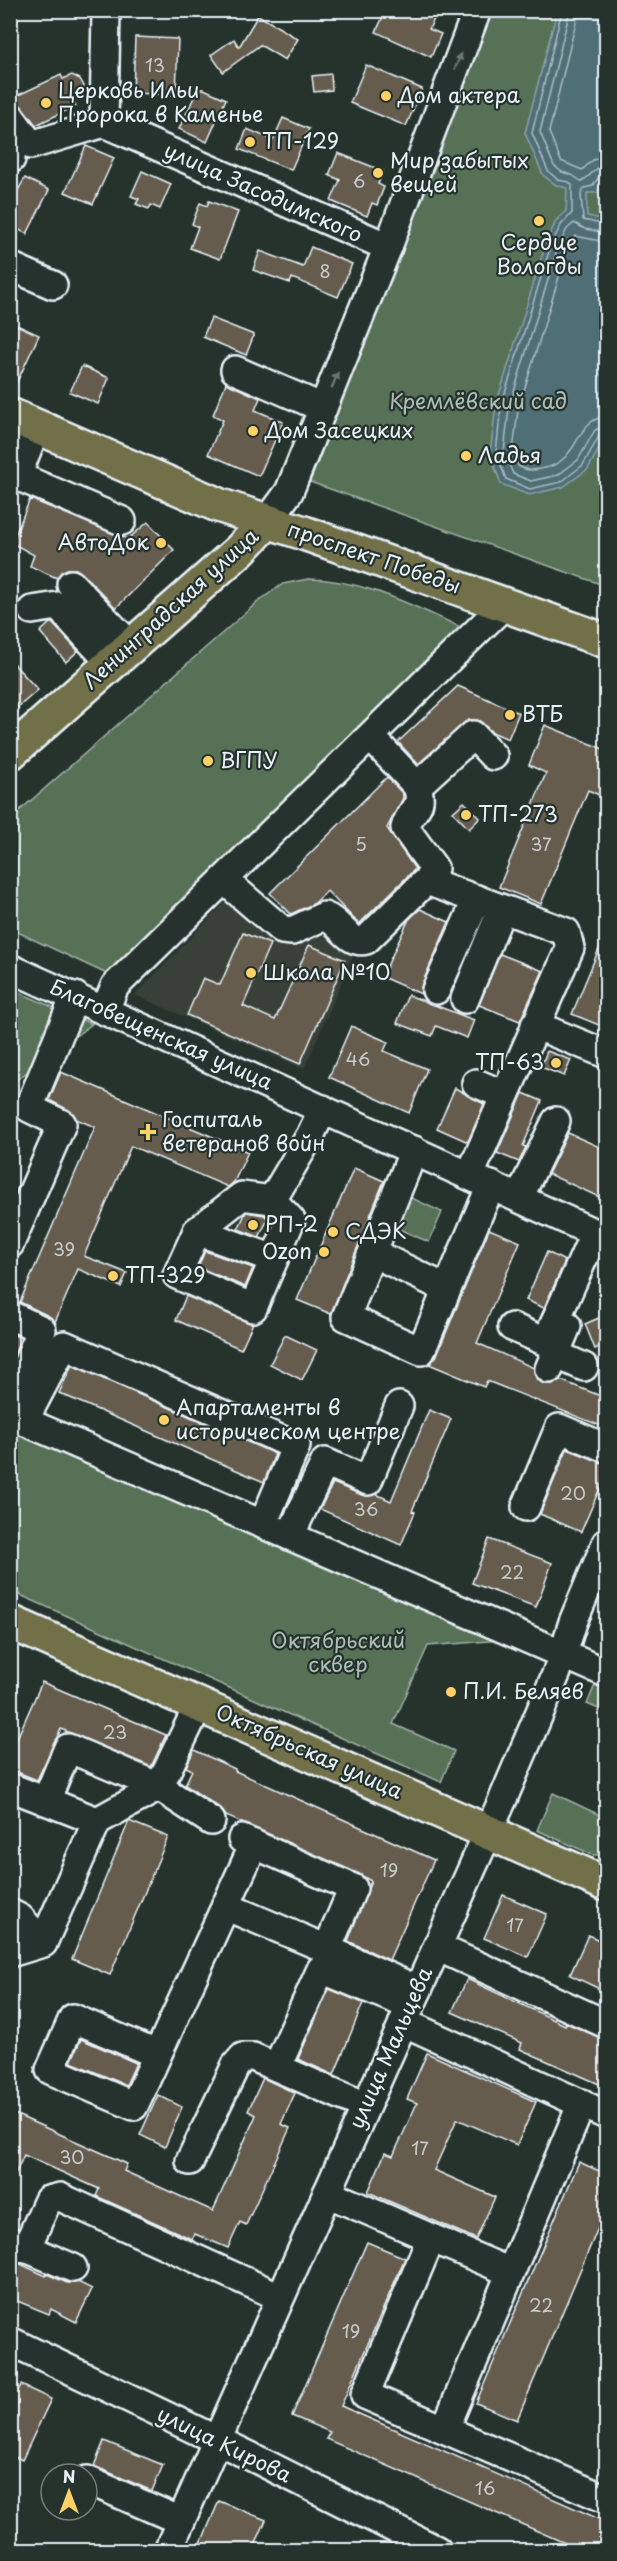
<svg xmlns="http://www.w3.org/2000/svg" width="617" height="2561" viewBox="0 0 617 2561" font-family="'Playpen Sans',sans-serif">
	<rect width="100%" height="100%" fill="#26332d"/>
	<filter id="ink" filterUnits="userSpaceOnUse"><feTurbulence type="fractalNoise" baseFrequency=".0167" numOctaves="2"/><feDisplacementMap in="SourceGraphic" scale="12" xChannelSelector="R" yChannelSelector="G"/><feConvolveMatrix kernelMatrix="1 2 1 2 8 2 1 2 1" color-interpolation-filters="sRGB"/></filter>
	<g filter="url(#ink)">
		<path fill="#393f37" d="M231 896 355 951 304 1069 135 995Z"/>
		<g fill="#577156" stroke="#a0b1a7" stroke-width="1.5">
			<path d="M489 11H606V586L310 482Z"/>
			<path d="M308 579C363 579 413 606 463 628L109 975 11 929V818L260 600 283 584Z"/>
			<path d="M11 989 92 1024 11 1084Z"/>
			<path d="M403 1194 442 1212 429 1242 389 1225Z"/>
			<path d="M11 1427 501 1640 428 1646 393 1724 454 1751 441 1782 11 1591Z"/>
			<path d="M597 1680 606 1685V1712L587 1704Z"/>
			<path d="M553 1793 606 1818V1855H593L537 1830Z"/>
		</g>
		<path fill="#4f6e76" stroke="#8ca2aa" stroke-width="1.5" d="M557 11H606V169L597 193H587V216L606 220V436L588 469 563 487 529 495 501 484 490 454 496 405 546 243 556 221 566 211 567 188 556 185 543 175 525 133Z"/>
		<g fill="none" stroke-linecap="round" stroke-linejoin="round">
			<g stroke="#abbdc4" stroke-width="1.5">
				<path d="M562 10 532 133 548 171 558 180 569 182 572 185V213L561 225 551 245 501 406 496 453 506 479 530 489 561 482 583 465 599 436 606 433"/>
				<path d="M570 10 540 132 554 166 562 172 572 175 581 181C592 177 594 166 606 165"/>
				<path d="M579 10 549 132 561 161 582 170 593 160 606 156"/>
				<path d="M606 173 600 175 593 186 584 188 581 194 583 220 606 225"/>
				<path d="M606 233 585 229 574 223 567 229 558 247 509 408 504 452 513 474 531 481 558 475 578 460 595 430 606 426"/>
				<path d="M606 242 575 236 567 251 518 410 513 451 518 466C528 471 534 471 545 468 581 460 575 418 606 417"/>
			</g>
		</g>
		<g fill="#655c4e" stroke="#e8f1f8" stroke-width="1.5">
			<path d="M386 10H415L434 19 429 29 441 34 431 57 376 32Z"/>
			<path d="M258 15 298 39 285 60 260 45 223 72 211 55 234 39 239 47Z"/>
			<path d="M135 37 178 39 176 95 133 93Z"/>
			<path d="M366 65 422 89 406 126 350 103Z"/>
			<path d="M331 74 332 90 314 92 312 76Z"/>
			<path d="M61 75 63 79 72 75 80 79 84 86 81 96 73 100 76 106 36 125 14 97Z"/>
			<path d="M198 89H204L226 99 207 142 179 129Z"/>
			<path d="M283 118 309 129 291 170 239 149 247 129 273 140Z"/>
			<path d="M86 146 114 158 93 204 65 192Z"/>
			<path d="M338 153 383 171 378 184 384 187 377 205 372 203 367 216 331 201 340 180 329 175Z"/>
			<path d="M142 171 171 184 160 209 151 205 149 209 136 204 139 199 131 196Z"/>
			<path d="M25 178 49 190 27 234 10 225V189L17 192Z"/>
			<path d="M209 201 238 212 220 259 190 248 198 227 192 224 200 203 207 206Z"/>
			<path d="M311 247 352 264 338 297 292 278 290 283 253 270 260 251 303 267Z"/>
			<path d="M211 318 254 335 246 355 203 337Z"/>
			<path d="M10 322 39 335 10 397Z"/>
			<path d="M82 366 109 378 98 404 70 392Z"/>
			<path d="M226 383 260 398 255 410 283 422 259 476 208 454 223 420 213 415Z"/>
			<path d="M30 499 128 539 148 522 174 550 116 608 82 573 76 569H68L61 572 57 578 30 566 34 555 12 543Z"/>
			<path d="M50 623H52L78 651 66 662 40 632Z"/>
			<path d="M10 660 38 690 10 714Z"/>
			<path d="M458 686 519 713 508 739 492 732 478 720H469L418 764 398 742Z"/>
			<path d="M545 725 606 750V798L588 790 541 904 499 887 546 773 529 765Z"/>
			<path d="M387 777 403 794V798L387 828 415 869 359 924 327 891 315 903 291 914 270 893Z"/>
			<path d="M464 802 480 818 469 829 453 812Z"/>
			<path d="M420 909 449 922 422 984 421 994 382 977 409 919Z"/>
			<path d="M606 932V1028L572 1014Z"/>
			<path d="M243 933 270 944 243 1006 275 1020 309 945 345 960 300 1064 187 1015 203 978 220 985Z"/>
			<path d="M500 954 543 971 520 1021 479 1005Z"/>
			<path d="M408 995 474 1020 467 1038 436 1026 432 1036 397 1023Z"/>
			<path d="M351 1026 388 1042 384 1051 427 1069 409 1113 329 1077Z"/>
			<path d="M547 1051 571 1060 564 1076 541 1067Z"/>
			<path d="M61 1072 248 1152 234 1182 228 1187 131 1146 84 1256 127 1273 121 1287 78 1269 55 1322 49 1316 20 1302 95 1127 76 1119 69 1110 49 1100Z"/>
			<path d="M455 1088 484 1104 468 1142 437 1128Z"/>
			<path d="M523 1093 542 1101 523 1146 526 1147 519 1162 497 1153Z"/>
			<path d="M568 1133 606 1150V1200L548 1174Z"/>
			<path d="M354 1168 384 1181 331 1314 297 1300Z"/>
			<path d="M246 1212 264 1215 268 1219 259 1237 238 1229Z"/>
			<path d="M489 1229 520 1242 477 1343 534 1368 536 1378 542 1383 552 1384 560 1380 606 1398V1428L487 1381 484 1387 429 1364 436 1357Z"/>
			<path d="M205 1251 253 1268 245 1287 198 1267Z"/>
			<path d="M547 1252 565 1261 544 1308 526 1300Z"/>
			<path d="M186 1296 253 1323 241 1349 176 1320Z"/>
			<path d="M606 1315V1344L595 1349 585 1324Z"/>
			<path d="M10 1333 21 1338 10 1365Z"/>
			<path d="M285 1335 317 1350 302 1380 270 1364Z"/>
			<path d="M72 1365 275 1454 264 1482 59 1393Z"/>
			<path d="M429 1410 451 1419 412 1511 415 1512 401 1545 320 1509 333 1483 362 1495 376 1494 391 1501Z"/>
			<path d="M567 1449 606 1464V1474L581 1532 540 1514Z"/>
			<path d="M489 1539 552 1563 536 1607 472 1583Z"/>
			<path d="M42 1682 166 1735 151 1767 61 1729 37 1780 10 1769V1754Z"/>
			<path d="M194 1750 235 1769V1771L434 1860 389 1960 348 1941 371 1881 359 1874 226 1816 220 1808 185 1785 192 1770 186 1767Z"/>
			<path d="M129 1821 168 1837 110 1975 72 1959Z"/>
			<path d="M503 1895 547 1914 528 1957 484 1938Z"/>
			<path d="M588 1935 606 1943V1992L570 1975Z"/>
			<path d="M467 1979 565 2025 566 2023 606 2040V2087L520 2049 522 2043 452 2012Z"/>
			<path d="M329 1989 363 2003 334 2075 298 2059Z"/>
			<path d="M81 2039 136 2063 126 2085 71 2062Z"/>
			<path d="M427 2053 536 2102 517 2145 457 2119 434 2170 495 2197 476 2239 368 2192 385 2153 393 2156 417 2103 407 2099Z"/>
			<path d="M263 2078 295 2093 281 2124 290 2128 246 2225 240 2222 228 2248 195 2234 192 2239 96 2196 99 2189 24 2155 10 2185V2112L127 2164 124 2171 213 2211 256 2115 248 2111Z"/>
			<path d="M158 2095 182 2107 165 2147 140 2135Z"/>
			<path d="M579 2162 606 2174V2209L517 2420 476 2403Z"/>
			<path d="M367 2242 405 2258 341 2406 606 2522V2550H581L326 2439 330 2432 292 2416Z"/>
			<path d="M10 2259 46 2276 47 2274 67 2283 78 2282 92 2289 76 2322 51 2309 49 2314 10 2298Z"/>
			<path d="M21 2385 51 2399 22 2460 10 2455V2406Z"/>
			<path d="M104 2441 163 2465 152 2491 94 2466Z"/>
			<path d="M219 2501 266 2520 253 2550H198Z"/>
		</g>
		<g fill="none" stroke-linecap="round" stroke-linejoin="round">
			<g stroke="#e8f1f8" stroke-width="32">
				<g id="minor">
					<path d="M10 116 31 145 104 123 388 247"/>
					<path d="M104 123 106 10"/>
					<path d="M10 159H11"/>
					<path d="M10 266 53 285"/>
					<path d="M235 370 323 408"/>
					<path d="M36 427 17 476 122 521"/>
					<path d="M267 522 289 492 388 247 477 10"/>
					<path d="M71 584 130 645"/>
					<path d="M32 610 58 606 111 663"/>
					<path d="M417 786 473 735 493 756"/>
					<path d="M224 880 282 930 292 931 324 916C340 921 348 945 366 940L431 876 434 868 405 828C410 808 425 810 417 786L371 737"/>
					<path d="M427 881 566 932 570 948 470 1175"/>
					<path d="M10 968 606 1238"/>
					<path d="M436 990 477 899"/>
					<path d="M465 999 502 909"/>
					<path d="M105 1010 115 986 505 604"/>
					<path d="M535 1025 606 1054"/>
					<path d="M476 1083 504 1095"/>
					<path d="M414 1150 346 1317 421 1351 491 1185"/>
					<path d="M242 1196 272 1200 291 1220 253 1308 177 1275 197 1231Z"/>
					<path d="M519 1198 556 1121"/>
					<path d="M272 1200 310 1136 323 1109"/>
					<path d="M197 1231 274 1259"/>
					<path d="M10 1244 62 1124 29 1108 75 996"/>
					<path d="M373 1253 447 1289"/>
					<path d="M10 1315 42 1330C30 1356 17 1375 31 1403"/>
					<path d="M512 1327 546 1342 595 1232"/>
					<path d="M555 1354 584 1367"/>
					<path d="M549 1369 567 1326"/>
					<path d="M10 1415 606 1673"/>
					<path d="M24 1421 64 1345 296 1446 263 1524"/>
					<path d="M526 1507 559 1428 606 1448"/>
					<path d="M290 1536 325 1462 368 1481 399 1406"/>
					<path d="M10 1787 97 1821"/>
					<path d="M46 1801 68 1748 159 1787 211 1821"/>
					<path d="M242 1839 353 1888 327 1949 418 1990"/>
					<path d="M225 1906 327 1949"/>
					<path d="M10 1913 20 1918 43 1943"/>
					<path d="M437 1947 606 2024"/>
					<path d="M10 1953 43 1943 97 1821 159 1787 199 1704"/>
					<path d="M403 2022 606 2115"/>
					<path d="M156 2054 73 2018 50 2070 134 2106 254 1844"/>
					<path d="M277 2067 321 1969 406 2004"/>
					<path d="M190 2161 236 2065 243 2057H253L365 2106"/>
					<path d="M327 2193 510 2272"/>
					<path d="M431 2238 365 2395 606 2499"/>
					<path d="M12 2242 73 2268"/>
					<path d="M26 2249 48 2200 60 2197 280 2297"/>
					<path d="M10 2341 250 2456 437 2550"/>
					<path d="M445 2429 582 2103"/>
					<path d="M87 2480 181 2521"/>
					<path d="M168 2550 503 1799 557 1672 573 1622 606 1543"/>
				</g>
			</g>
			<g stroke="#e8f1f8" stroke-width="38">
				<g id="major">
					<path d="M10 415 218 505 304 533 606 641"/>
					<path d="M10 753 240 550 267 522"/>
					<path d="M10 1622 606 1884"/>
				</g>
			</g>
			<use href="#minor" stroke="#26332d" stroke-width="27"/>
			<use href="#major" stroke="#716f4a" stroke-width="33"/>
		</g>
		<defs><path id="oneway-solid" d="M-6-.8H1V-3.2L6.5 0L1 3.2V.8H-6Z" transform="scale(1.5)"/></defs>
		<g fill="#6a7674">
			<use href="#oneway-solid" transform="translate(458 61) rotate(-69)"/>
			<use href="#oneway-solid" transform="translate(335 380) rotate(-68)"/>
		</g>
	</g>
	<g fill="#ffd166" stroke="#26332d" stroke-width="2">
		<circle cx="386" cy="96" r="6"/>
		<circle cx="46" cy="103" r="6"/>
		<circle cx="250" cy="142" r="6"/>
		<circle cx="378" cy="173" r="6"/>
		<circle cx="539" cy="221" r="6"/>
		<circle cx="253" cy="431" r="6"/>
		<circle cx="466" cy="456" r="6"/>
		<circle cx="161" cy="543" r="6"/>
		<circle cx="510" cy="715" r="6"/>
		<circle cx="208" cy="761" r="6"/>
		<circle cx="466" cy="815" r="6"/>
		<circle cx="251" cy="973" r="6"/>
		<circle cx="556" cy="1063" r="6"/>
		<path d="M145 1123h6v6h6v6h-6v6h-6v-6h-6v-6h6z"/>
		<circle cx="253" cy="1225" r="6"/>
		<circle cx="333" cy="1232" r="6"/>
		<circle cx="324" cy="1252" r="6"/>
		<circle cx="113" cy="1276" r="6"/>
		<circle cx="164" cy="1420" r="6"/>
		<circle cx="451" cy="1692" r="6"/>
	</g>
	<g text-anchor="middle" stroke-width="4.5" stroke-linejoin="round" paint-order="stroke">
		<g font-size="18" fill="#c7ccce">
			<text x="155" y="72">13</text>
			<text x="359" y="188">6</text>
			<text x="325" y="278">8</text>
			<text x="361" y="851">5</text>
			<text x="541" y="851">37</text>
			<text x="358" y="1066">46</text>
			<text x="64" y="1256">39</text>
			<text x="573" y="1500">20</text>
			<text x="366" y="1516">36</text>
			<text x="512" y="1579">22</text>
			<text x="115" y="1739">23</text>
			<text x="389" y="1877">19</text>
			<text x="515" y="1932">17</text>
			<text x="420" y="2155">17</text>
			<text x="72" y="2164">30</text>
			<text x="541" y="2312">22</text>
			<text x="351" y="2338">19</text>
			<text x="485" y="2495">16</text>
		</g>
		<g font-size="21" fill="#e8f1f8" stroke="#26332d" text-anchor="start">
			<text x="58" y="98">Церковь Ильи<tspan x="58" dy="24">Пророка в Каменье</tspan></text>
			<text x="398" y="103">Дом актера</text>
			<text x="262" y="149">ТП-129</text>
			<text x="390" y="168">Мир забытых<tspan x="390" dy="24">вещей</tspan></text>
			<text x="539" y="250" text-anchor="middle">Сердце<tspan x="539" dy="24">Вологды</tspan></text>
			<text x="265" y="438">Дом Засецких</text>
			<text x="478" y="463">Ладья</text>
			<text x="149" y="550" text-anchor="end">АвтоДок</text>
			<text x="522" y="722">ВТБ</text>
			<text x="220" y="768">ВГПУ</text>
			<text x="478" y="822">ТП-273</text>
			<text x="263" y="980">Школа №10</text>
			<text x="544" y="1070" text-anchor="end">ТП-63</text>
			<text x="162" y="1127">Госпиталь<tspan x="162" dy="24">ветеранов войн</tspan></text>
			<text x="265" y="1232">РП-2</text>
			<text x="345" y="1239">СДЭК</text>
			<text x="312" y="1259" text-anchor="end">Ozon</text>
			<text x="125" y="1283">ТП-329</text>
			<text x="176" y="1415">Апартаменты в<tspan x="176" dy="24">историческом центре</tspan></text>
			<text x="463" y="1699">П.И. Беляев</text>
		</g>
		<g font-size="21" fill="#e8f1f8" stroke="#26332d">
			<text transform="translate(263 193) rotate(24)" y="7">улица Засодимского</text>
			<text transform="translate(374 558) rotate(19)" y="7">проспект Победы</text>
			<text transform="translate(171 609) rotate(-42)" y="7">Ленинградская улица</text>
			<text transform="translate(161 1035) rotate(24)" y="7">Благовещенская улица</text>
			<text transform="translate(309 1752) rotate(24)" y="7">Октябрьская улица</text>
			<text transform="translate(391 2048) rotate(-66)" y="7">улица Мальцева</text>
			<text transform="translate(224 2445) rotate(26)" y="7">улица Кирова</text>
		</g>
		<g font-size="21" fill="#aebeb7" stroke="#26332d">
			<text x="478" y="409">Кремлёвский сад</text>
			<text x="338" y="1648">Октябрьский<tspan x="338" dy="24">сквер</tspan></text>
		</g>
	</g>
	<rect width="617" height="2561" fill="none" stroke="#26332d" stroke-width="36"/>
	<rect x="18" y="18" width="581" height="2525" fill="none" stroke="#e8f1f8" stroke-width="2" filter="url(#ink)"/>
	<g transform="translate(69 2492)"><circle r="28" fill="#26332d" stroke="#747f7e" stroke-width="1.5"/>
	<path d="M0-4.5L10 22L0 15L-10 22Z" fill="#ffd166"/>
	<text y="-9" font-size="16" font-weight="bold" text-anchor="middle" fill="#e8f1f8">N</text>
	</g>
</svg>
